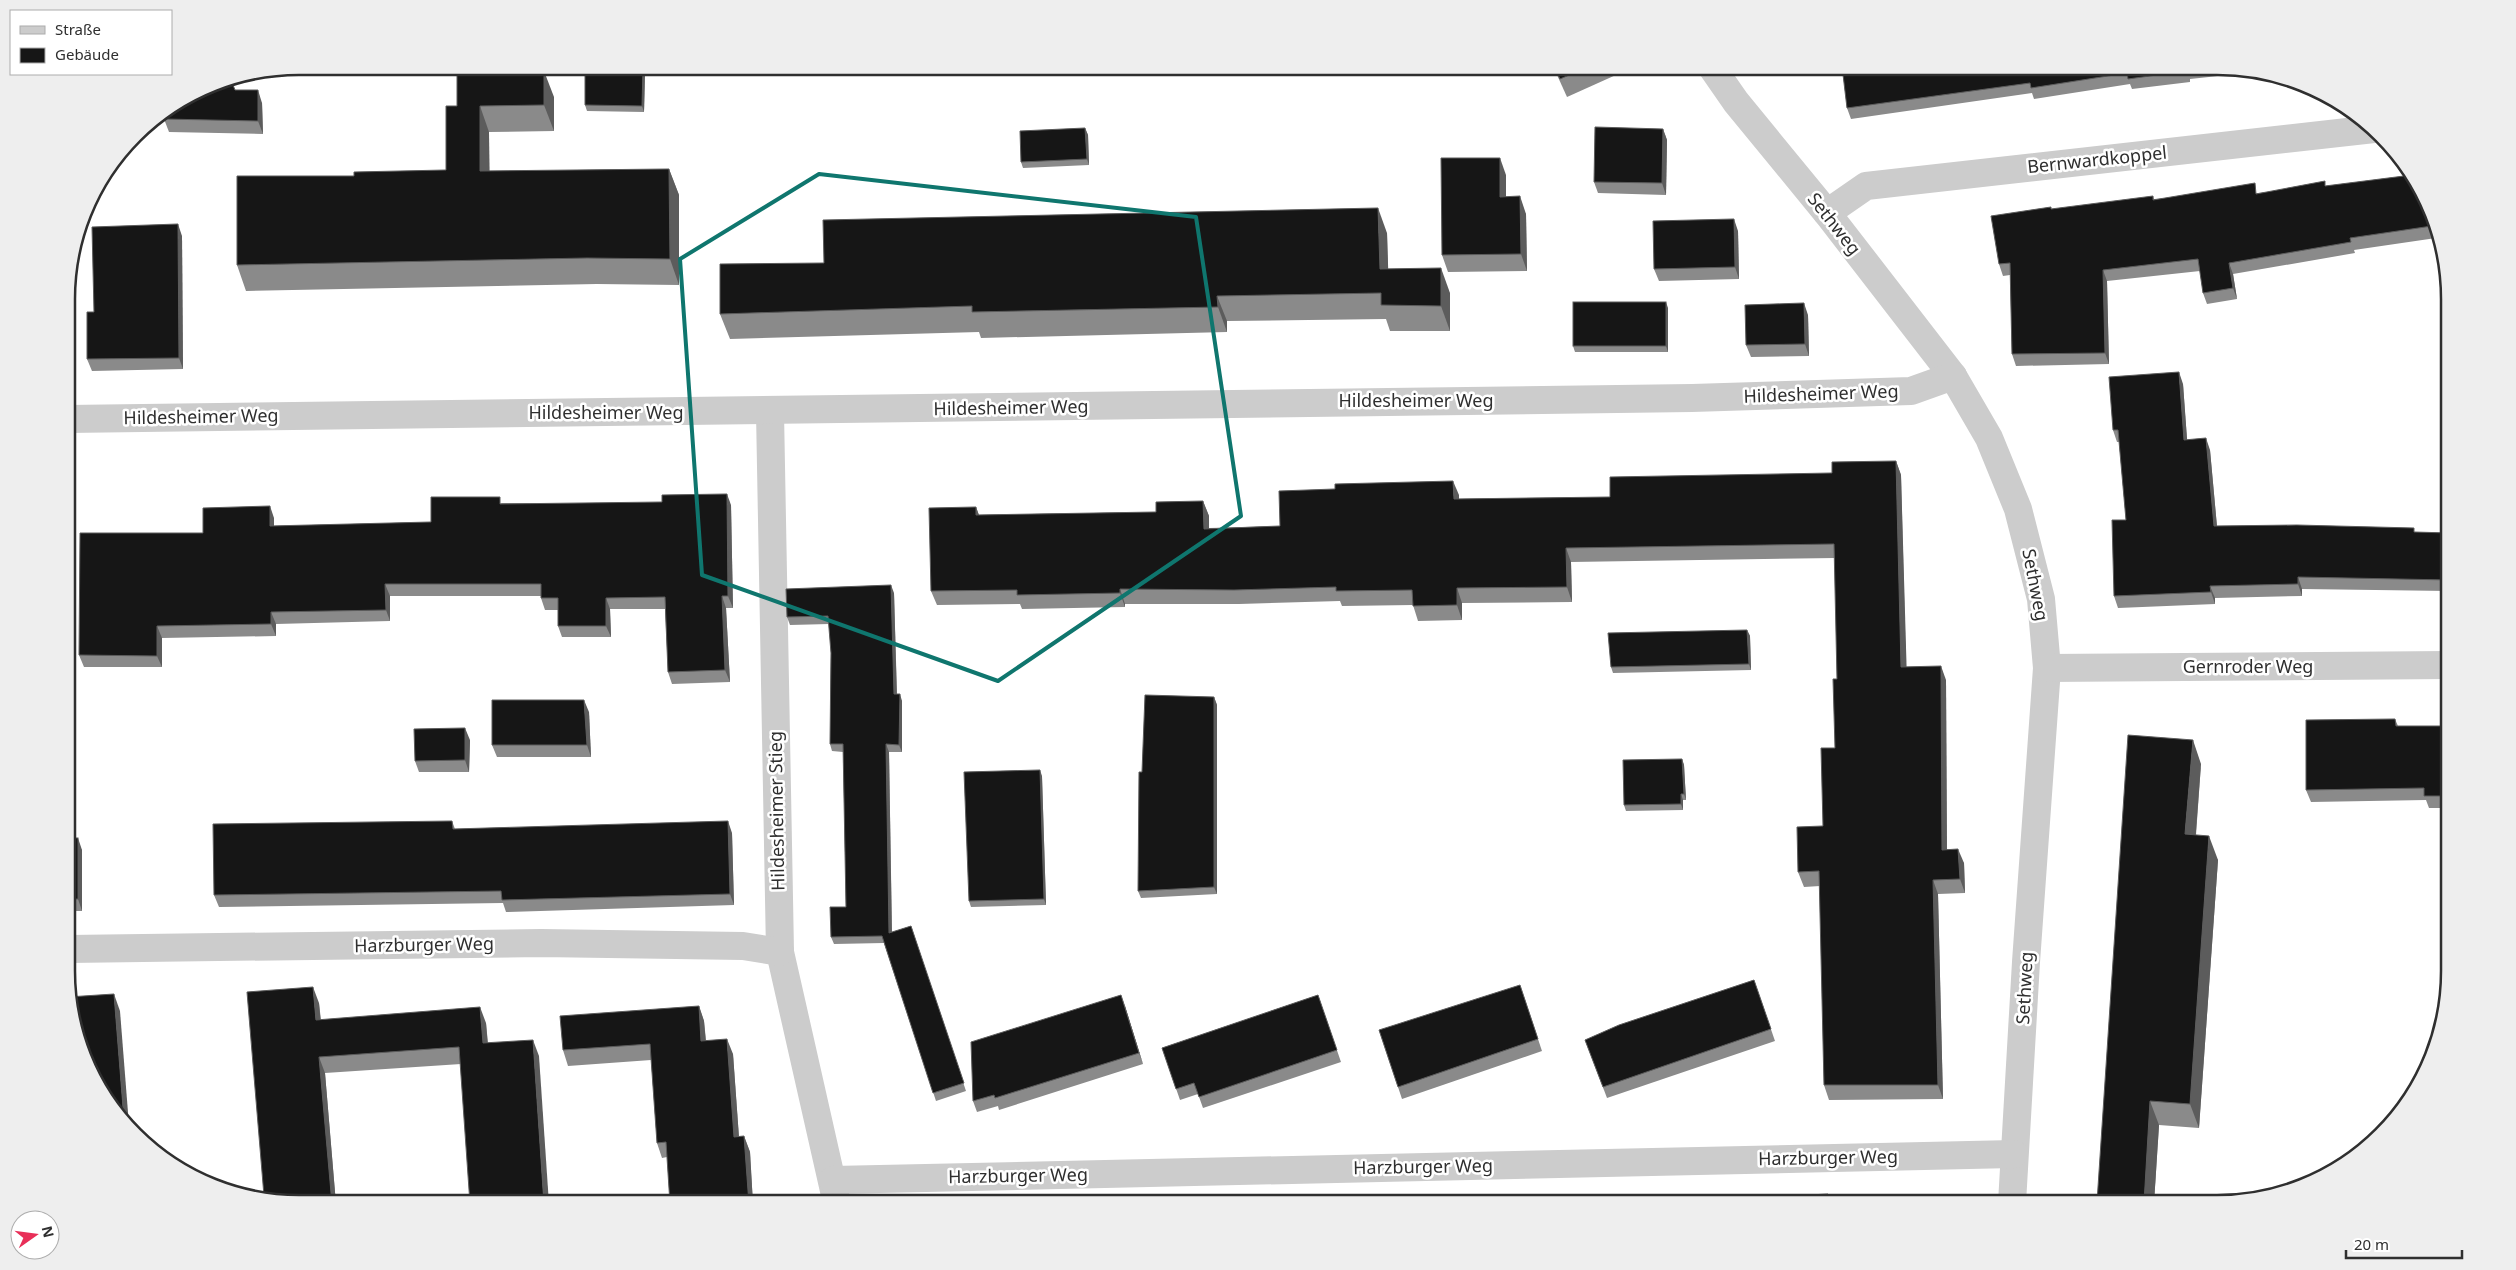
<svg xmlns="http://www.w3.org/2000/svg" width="2516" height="1270" viewBox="0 0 2516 1270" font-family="'Noto Sans',sans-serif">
	<rect width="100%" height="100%" fill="#fff"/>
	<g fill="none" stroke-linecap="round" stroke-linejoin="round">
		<g stroke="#ccc" stroke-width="28">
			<path d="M1711 66 1736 102 1827 213 1953 376 1989 438 2018 509 2041 599 2047 668 2026 962 2012 1203"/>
			<path d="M1827 213 1866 186 2374 129"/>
			<path d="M770 412 780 952 837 1204"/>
			<path d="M67 419 1692 398 1911 391 1953 376"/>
			<path d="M2047 668 2449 665"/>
			<path d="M68 949 541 943 743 946 780 952"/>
			<path d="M833 1180 2014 1154"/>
		</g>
	</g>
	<g fill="#8a8a8a">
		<path d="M1553 66H1626L1627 70 1567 97Z"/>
		<path d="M1842 66H2217L2247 73 2190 79V82L2132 89 2130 84 2034 99 2032 93 1851 119 1847 108Z"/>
		<path d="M643 68 645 74 644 112 587 111 585 105Z"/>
		<path d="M235 90 262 103 263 134 169 132 164 119Z"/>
		<path d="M554 97V131L489 132V171L669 169 679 195V285L597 284 246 291 237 265 354 176 446 170 457 106Z"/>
		<path d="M1085 128 1088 135 1089 165 1023 168 1021 162Z"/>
		<path d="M1663 129 1667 140 1666 195 1598 193 1594 182Z"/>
		<path d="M1506 175V197L1526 214 1527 271 1448 272 1442 255Z"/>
		<path d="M2412 175 2436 238 2354 250 2355 253 2233 274 2237 299 2207 304 2203 293 2200 271 2107 281 2109 364 2016 366 2012 354 2010 275 2003 276 1999 264 2153 196 2154 199 2258 193 2326 186Z"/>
		<path d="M1738 231 1739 279 1659 281 1654 269Z"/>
		<path d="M1387 233 1388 269 1450 293V331H1390L1386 319 1227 321V332L981 338 979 332 730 339 720 314 824 263Z"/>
		<path d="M182 236 183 369 92 371 87 359 94 312Z"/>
		<path d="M1668 308V352H1575L1573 346Z"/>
		<path d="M1808 315 1809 356 1751 357 1746 345Z"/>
		<path d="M2183 384 2187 440 2210 450 2217 526 2449 533V591L2302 589V596L2215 598V604L2118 608 2114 596 2126 520 2119 442H2117L2113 430Z"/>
		<path d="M1896 461 1901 475 1906 667 1946 680 1947 849 1964 863 1965 893 1938 894 1943 1099 1829 1100 1824 1085 1820 886 1804 887 1798 872 1823 826 1835 748 1837 679 1835 558 1571 562 1572 602 1462 603V620L1418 621 1413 605 1342 606 1340 601 1239 604H1125V607L1022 609 1020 604 937 605 931 591 976 507 979 515 1156 512 1203 501 1209 516V528L1280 526 1459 495V499L1610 497 1832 473Z"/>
		<path d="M502 503 731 505 733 608H726L730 682 672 684 668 672 665 609H610L611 637H562L558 626V610H545L541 598V596H390V621L276 624V636L162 638V667H84L79 655 203 533 274 518V526L431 522Z"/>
		<path d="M894 593 897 694 902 701V752H889L892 932 911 926 966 1091 936 1101 884 943 834 944 831 937 846 907 843 752 832 751 830 744 831 653 829 624 790 625 787 617Z"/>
		<path d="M1747 630 1750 636 1751 670 1613 673 1611 667Z"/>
		<path d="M1214 697 1217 705V894L1141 898 1138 891 1142 772Z"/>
		<path d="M589 712 591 757H497L492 745Z"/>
		<path d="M2395 719 2398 726H2449V808H2429L2426 800 2311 802 2306 790Z"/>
		<path d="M470 740 469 772H419L415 761Z"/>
		<path d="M1682 759 1684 765 1686 800H1683V810L1626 811 1624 805Z"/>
		<path d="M2201 764 2196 835 2218 860 2199 1128 2159 1125 2154 1203H2097Z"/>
		<path d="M1042 776 1046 905 971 907 969 901Z"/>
		<path d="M452 821 455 829 732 833 734 905 506 912 503 903 219 907 214 895Z"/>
		<path d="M68 838 82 850V911H68Z"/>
		<path d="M1754 980 1775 1041 1607 1098 1585 1040Z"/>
		<path d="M1318 995 1341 1062 1203 1108 1198 1094 1180 1100 1162 1048Z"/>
		<path d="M1524 997 1542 1051 1402 1099 1398 1087Z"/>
		<path d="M319 1003 321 1020 486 1023 488 1043 539 1056 461 1064 325 1073 336 1204H299Z"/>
		<path d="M699 1006 704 1021 706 1040 733 1054 739 1137 744 1136 750 1152 753 1204H670L667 1157 662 1158 657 1143 651 1060 568 1066 563 1050Z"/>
		<path d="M1125 1006 1143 1064 999 1110 998 1106 977 1112 973 1101Z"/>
	</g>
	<g fill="#5c5c5c">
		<path d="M643 68 645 74 644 112 642 106Z"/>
		<path d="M544 71 554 97V131L544 105Z"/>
		<path d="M258 90 262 103 263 134 258 121Z"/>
		<path d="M480 106 489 132 490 197 480 171Z"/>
		<path d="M1085 128 1088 135 1089 165 1087 159Z"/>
		<path d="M1663 129 1667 140 1666 195 1662 183Z"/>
		<path d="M1500 158 1506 175V214L1500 197Z"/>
		<path d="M669 169 679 195V285L670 259Z"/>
		<path d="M1520 196 1526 214 1527 271 1521 254Z"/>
		<path d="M1378 208 1387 233 1389 294 1380 269Z"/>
		<path d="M1734 219 1738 231 1739 279 1735 267Z"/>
		<path d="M178 224 182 236 183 369 179 358Z"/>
		<path d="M2229 263 2233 274 2237 299 2233 288Z"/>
		<path d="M1441 268 1450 293V331L1441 306Z"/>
		<path d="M2103 270 2107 281 2109 364 2105 353Z"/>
		<path d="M1217 296 1227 321V332L1218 307Z"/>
		<path d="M1666 302 1668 308V352L1666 346Z"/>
		<path d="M1804 303 1808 315 1809 356 1805 344Z"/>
		<path d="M2179 372 2183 384 2188 452 2184 440Z"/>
		<path d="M2206 438 2210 450 2218 538 2214 526Z"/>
		<path d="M1896 461 1901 475 1907 681 1901 667Z"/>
		<path d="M1453 481 1459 495V513L1454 499Z"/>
		<path d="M727 494 731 505 733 608 728 596Z"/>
		<path d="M1203 501 1209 516V543L1204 529Z"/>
		<path d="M270 506 274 518V538L270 526Z"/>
		<path d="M976 507 981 521 976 515Z"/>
		<path d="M1566 548 1571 562 1572 602 1567 587Z"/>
		<path d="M2298 577 2302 589V596L2298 584Z"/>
		<path d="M385 584 390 596V621L386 610Z"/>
		<path d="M891 585 894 593 897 701 894 694Z"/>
		<path d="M2210 586 2215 598V604L2211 592Z"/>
		<path d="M1457 588 1462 603V620L1457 605Z"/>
		<path d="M1120 589 1125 604V607L1120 593Z"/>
		<path d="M722 596 726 608 730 682 725 670Z"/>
		<path d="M606 598 610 609 611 637 606 626Z"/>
		<path d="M271 612 276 624V636L271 624Z"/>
		<path d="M157 626 162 638V667L157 656Z"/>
		<path d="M1747 630 1750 636 1751 670 1749 664Z"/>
		<path d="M1941 666 1946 680 1947 864 1942 850Z"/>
		<path d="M900 694 902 701V752L899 745Z"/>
		<path d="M1214 697 1217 705V894L1214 887Z"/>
		<path d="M584 700 589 712 591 757 587 745Z"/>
		<path d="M465 728 470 740 469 772 465 760Z"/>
		<path d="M2193 740 2201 764 2194 858 2185 834Z"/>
		<path d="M886 744 889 752 892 941 889 933Z"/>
		<path d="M1682 759 1684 765 1686 800 1684 794Z"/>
		<path d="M1040 770 1042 776 1046 905 1044 899Z"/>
		<path d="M1681 794 1683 800V810L1681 804Z"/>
		<path d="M728 821 732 833 734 905 730 894Z"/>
		<path d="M2209 836 2218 860 2199 1128 2190 1104Z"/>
		<path d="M78 838 82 850V911L78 899Z"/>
		<path d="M1958 849 1964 863 1965 893 1960 879Z"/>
		<path d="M1933 880 1938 894 1943 1099 1938 1085Z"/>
		<path d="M313 987 319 1003 322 1036 316 1020Z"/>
		<path d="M114 994 120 1011 129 1125 124 1120Z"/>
		<path d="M1121 995 1125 1006 1143 1064 1139 1053Z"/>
		<path d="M699 1006 704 1021 707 1056 701 1041Z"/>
		<path d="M480 1007 486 1023 489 1060 483 1043Z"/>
		<path d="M727 1039 733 1054 740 1152 734 1137Z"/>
		<path d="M533 1040 539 1056 549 1204H544Z"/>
		<path d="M319 1057 325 1073 336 1204H332Z"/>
		<path d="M2150 1101 2159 1125 2154 1203H2144Z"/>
		<path d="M744 1136 750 1152 753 1204H749Z"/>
	</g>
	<g fill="#161616" stroke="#5c5c5c">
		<path d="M1554 66H1590L1560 79Z"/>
		<path d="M1842 66H2209L2186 69V71L2128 79 2127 73 2031 88 2030 83 1847 108Z"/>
		<path d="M585 67 643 68 642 106 585 105Z"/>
		<path d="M457 71H544V105L480 106V171L669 169 670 259 587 258 237 265V176H354V172L446 170V106H457Z"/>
		<path d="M231 80 235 90H258V121L164 119 163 113 210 84Z"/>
		<path d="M1595 127 1663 129 1662 183 1594 182Z"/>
		<path d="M1085 128 1087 159 1021 162 1020 131Z"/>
		<path d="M1441 158H1500V197L1520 196 1521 254 1442 255Z"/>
		<path d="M2412 175 2432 226 2350 238 2351 242 2229 263 2233 288 2203 293 2198 259 2103 270 2105 353 2012 354 2010 263 1999 264 1991 216 2051 207V209L2153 196V200L2255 183 2256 194 2325 181V186Z"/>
		<path d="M1378 208 1380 269 1441 268V306L1381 305V293L1217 296 1218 307 972 312V306L720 314V264L824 263 823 220Z"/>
		<path d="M1734 219 1735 267 1654 269 1653 221Z"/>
		<path d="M178 224 179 358 87 359V312H94L92 227Z"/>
		<rect x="1573" y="302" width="93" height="44"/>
		<path d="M1804 303 1805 344 1746 345 1745 305Z"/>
		<path d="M2179 372 2184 440 2206 438 2214 526 2297 525 2414 528V532L2449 533V580L2298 577V584L2210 586 2211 592 2114 596 2112 520H2126L2118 430H2113L2109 377Z"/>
		<path d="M1896 461 1901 667 1941 666 1942 850 1958 849 1960 879 1933 880 1938 1085H1824L1819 871 1798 872 1797 827 1823 826 1821 748H1835L1833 679H1837L1834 544 1566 548 1567 587 1457 588V605L1413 606 1412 590 1336 591V587L1234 590 1120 589V593L1017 595V590L931 591 929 508 976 507V515L1156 512V502L1203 501 1204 529 1280 526 1279 491 1335 489V484L1453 481 1454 499 1610 497V477L1832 473V462Z"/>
		<path d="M727 494 728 596H722L725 670 668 672 665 597 606 598V626H558V598H541V584H385L386 610 271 612V624L157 626V656L79 655 80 533H203V508L270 506V526L431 522V497H500V504L662 502V495Z"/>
		<path d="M891 585 894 694H900L899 745 886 744 889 933 911 926 964 1083 933 1093 882 936 831 937 830 907H846L843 744H830L831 653 828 616 787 617 786 589Z"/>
		<path d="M1747 630 1749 664 1611 667 1608 633Z"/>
		<path d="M1145 695 1214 697V887L1138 891 1139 772H1142Z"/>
		<path d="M492 700H584L587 745H492Z"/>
		<path d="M2395 719 2396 726H2449V796H2424V788L2306 790V720Z"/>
		<path d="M465 728V760L415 761 414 729Z"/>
		<path d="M2128 735 2193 740 2185 834 2209 836 2190 1104 2150 1101 2144 1203H2111L2097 1202Z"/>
		<path d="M1682 759 1684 794H1681V804L1624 805 1623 760Z"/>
		<path d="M1040 770 1044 899 969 901 964 772Z"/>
		<path d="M452 821 453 829 728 821 730 894 502 900 501 891 214 895 213 824Z"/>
		<rect x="68" y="838" width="10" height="61"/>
		<path d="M1754 980 1771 1029 1603 1087 1585 1040 1619 1025Z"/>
		<path d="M1520 985 1538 1039 1398 1087 1379 1030Z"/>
		<path d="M313 987 316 1020 480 1007 483 1043 533 1040 544 1204H470L459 1047 319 1057 332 1204H299L264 1196 247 992Z"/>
		<path d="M114 994 124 1120 114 1112 84 1060 68 1002V997Z"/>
		<path d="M1121 995 1139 1053 995 1098 994 1095 973 1101 971 1042Z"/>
		<path d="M1318 995 1337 1050 1199 1097 1194 1083 1176 1089 1162 1048Z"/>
		<path d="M699 1006 701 1041 727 1039 734 1137 744 1136 749 1204H670L666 1142 657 1143 650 1044 563 1050 560 1016Z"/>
		<path d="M2332 1165 2344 1166 2332 1172Z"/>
		<path d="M1828 1194 1831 1203H1771L1770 1197Z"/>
	</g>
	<path fill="none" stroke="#0f766e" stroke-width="4" stroke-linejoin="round" d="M819 174 1196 217 1241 516 998 681 702 575 680 259Z"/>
	<g text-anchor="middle" stroke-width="5" stroke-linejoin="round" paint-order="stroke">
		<g font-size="18" fill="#2f2f2f" stroke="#fff">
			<text transform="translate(2097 160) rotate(-6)" y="6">Bernwardkoppel</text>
			<text transform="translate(1834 224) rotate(52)" y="6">Sethweg</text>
			<text transform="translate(1821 394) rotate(-2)" y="6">Hildesheimer Weg</text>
			<text x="1416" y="407">Hildesheimer Weg</text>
			<text transform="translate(1011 408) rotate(-1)" y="6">Hildesheimer Weg</text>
			<text x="606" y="419">Hildesheimer Weg</text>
			<text transform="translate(201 417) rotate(-1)" y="6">Hildesheimer Weg</text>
			<text transform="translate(2035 585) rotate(79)" y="6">Sethweg</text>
			<text x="2248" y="673">Gernroder Weg</text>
			<text transform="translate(777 811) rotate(-91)" y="6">Hildesheimer Stieg</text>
			<text transform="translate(424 945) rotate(-1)" y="6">Harzburger Weg</text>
			<text transform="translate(2025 988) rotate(-87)" y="6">Sethweg</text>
			<text transform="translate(1828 1158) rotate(-1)" y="6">Harzburger Weg</text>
			<text transform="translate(1423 1167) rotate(-1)" y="6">Harzburger Weg</text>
			<text transform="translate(1018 1176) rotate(-1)" y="6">Harzburger Weg</text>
		</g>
	</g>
	<path d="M0 0H2516V1270H0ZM299 75H2217A224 224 0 0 1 2441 299V971A224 224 0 0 1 2217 1195H299A224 224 0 0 1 75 971V299A224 224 0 0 1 299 75Z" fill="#eee" fill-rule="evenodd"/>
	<path fill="none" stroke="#2f2f2f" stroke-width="2.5" d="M299 75H2217A224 224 0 0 1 2441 299V971A224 224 0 0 1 2217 1195H299A224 224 0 0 1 75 971V299A224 224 0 0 1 299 75Z"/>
	<rect x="10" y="10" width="162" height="65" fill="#ffffff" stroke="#acacac"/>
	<rect x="20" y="26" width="25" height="8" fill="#cccccc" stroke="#acacac"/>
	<text x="55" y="35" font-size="15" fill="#2f2f2f">Straße</text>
	<rect x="20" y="48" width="25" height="15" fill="#161616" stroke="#acacac"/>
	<text x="55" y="60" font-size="15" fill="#2f2f2f">Gebäude</text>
	<g transform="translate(35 1235) rotate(76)"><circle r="24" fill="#ffffff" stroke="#acacac"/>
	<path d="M0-4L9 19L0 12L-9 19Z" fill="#e82f58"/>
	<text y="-8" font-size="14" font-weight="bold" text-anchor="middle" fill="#2f2f2f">N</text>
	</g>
	<path d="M2346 1250v8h116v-8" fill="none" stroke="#2f2f2f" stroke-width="2.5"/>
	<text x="2354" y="1250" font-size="15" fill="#2f2f2f" stroke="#ffffff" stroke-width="4" paint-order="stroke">20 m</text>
</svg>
